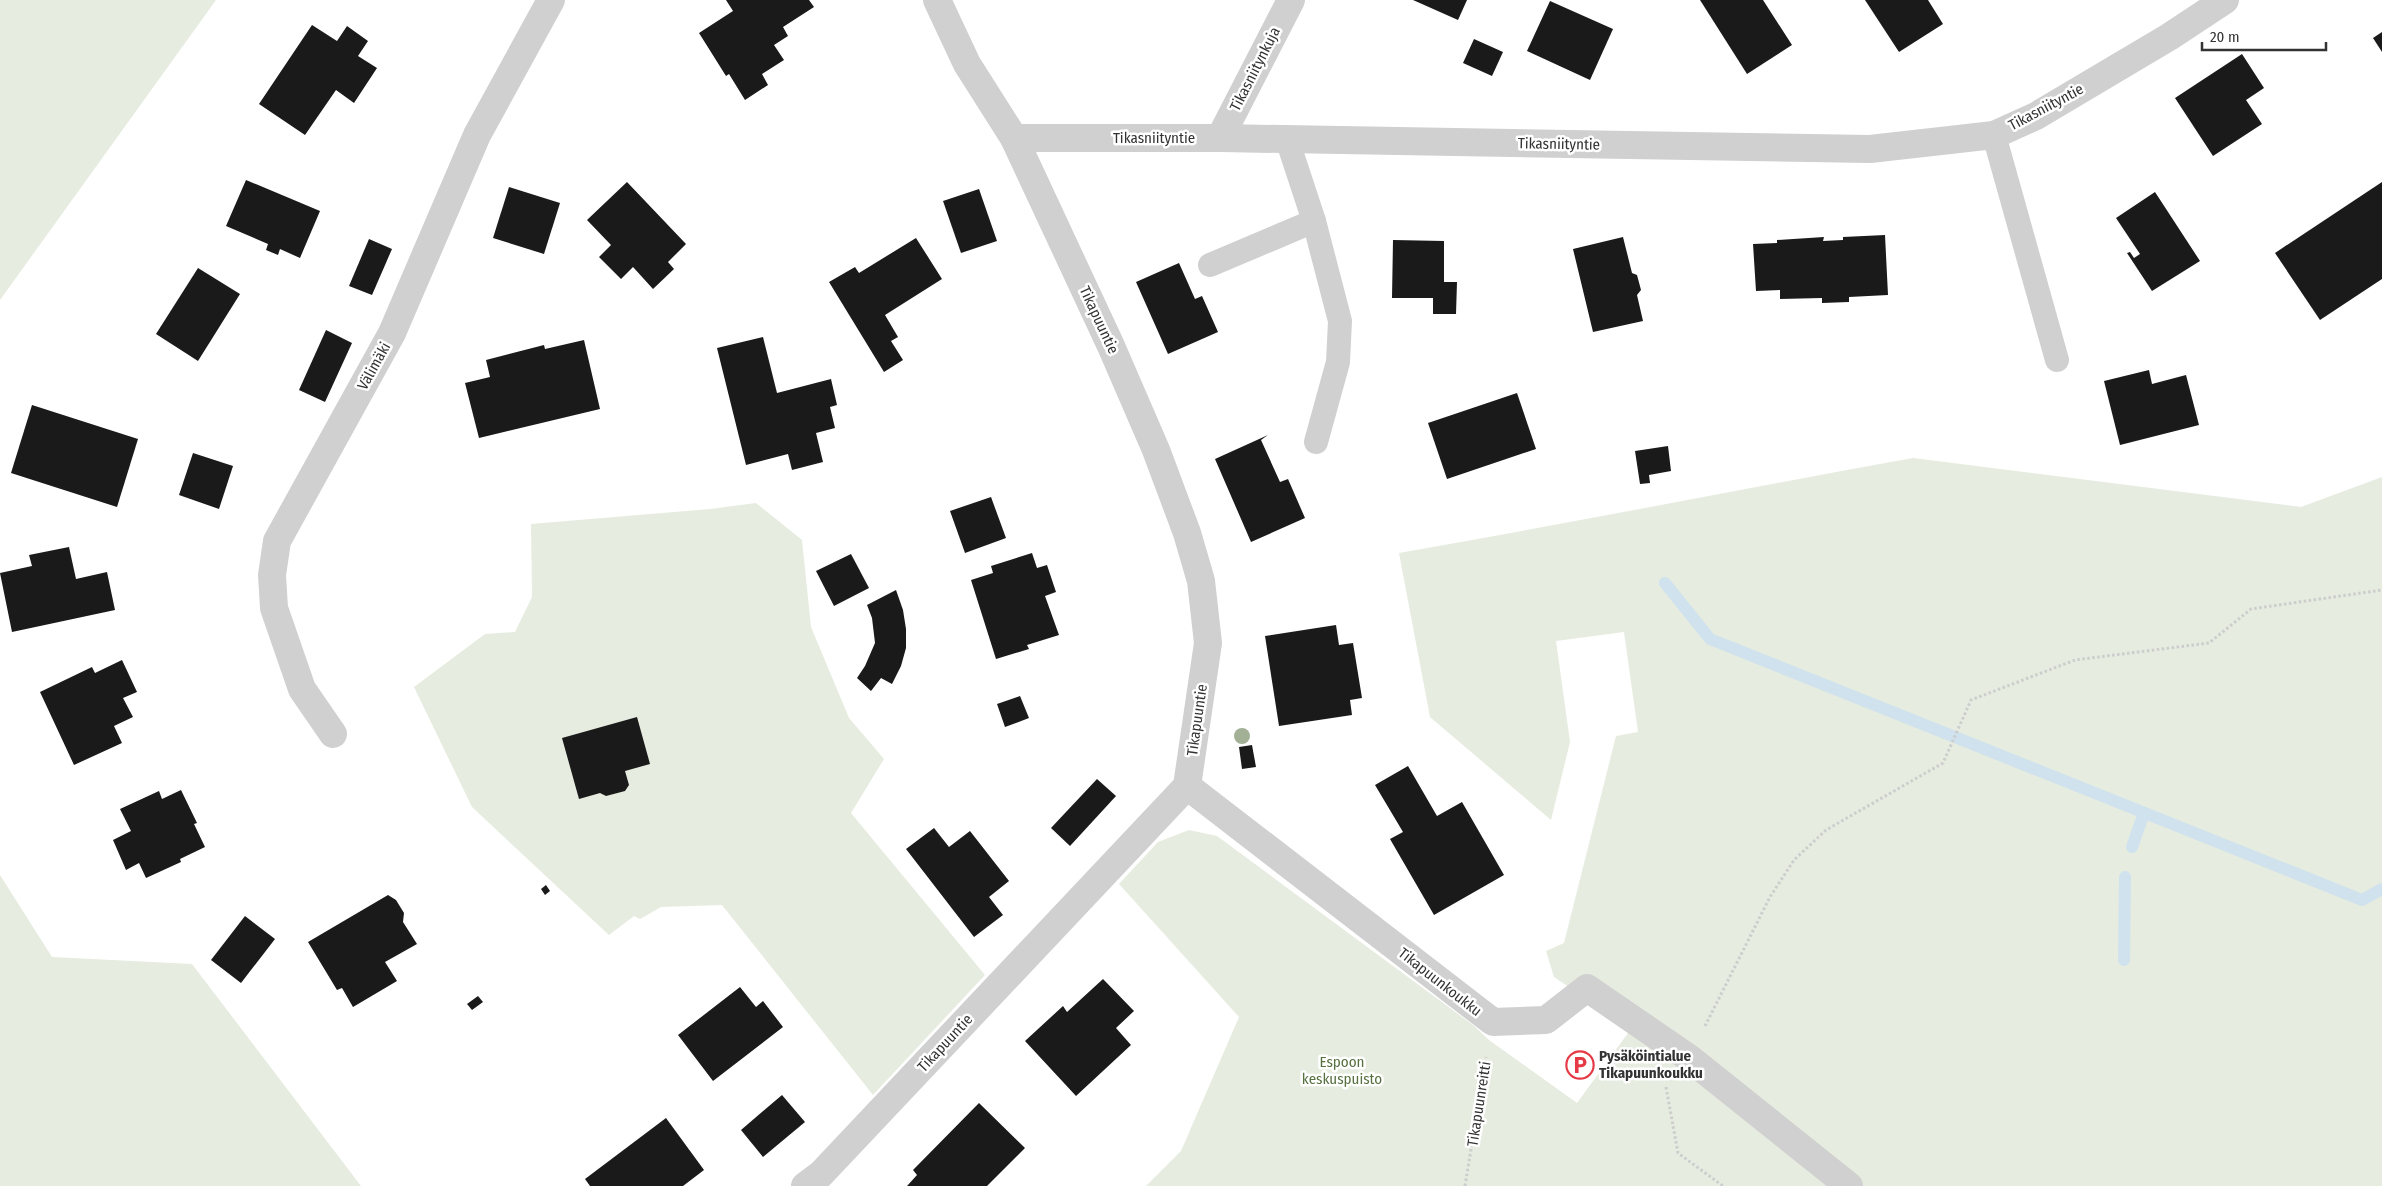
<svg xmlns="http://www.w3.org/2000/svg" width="2382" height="1186" viewBox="0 0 2382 1186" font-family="'Fira Sans Condensed',sans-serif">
	<rect width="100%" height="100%" fill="#fff"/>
	<g fill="#e6ecdf">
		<path d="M0 0H216L0 300Z"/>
		<path d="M1913 458 2301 507 2382 477V1186H1146L1181 1151 1239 1017 1119 884 1158 842 1189 830 1217 836 1473 1025 1489 1040 1577 1103 1631 1029 1554 977 1546 951 1564 943 1616 736 1638 732 1624 632 1556 641 1570 742 1551 820 1430 717 1399 553C1571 523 1742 489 1913 458Z"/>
		<path d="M756 503 802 540 811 627 849 718 884 759 851 813 985 975 873 1095 722 905 661 907 640 919 634 916 609 935 472 807 414 687 485 634 515 632 532 597 531 524 710 509Z"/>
		<path d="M0 875 52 957 192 964 361 1186H0Z"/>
	</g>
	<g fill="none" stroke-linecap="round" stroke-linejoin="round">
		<g stroke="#cfe2ee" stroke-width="12">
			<path d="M1665 583 1710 639 2362 900 2382 889"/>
			<path d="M2132 847 2144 813"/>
			<path d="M2124 960 2125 877"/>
		</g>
	</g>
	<g fill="#1a1a1a">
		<path d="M726 0H809L814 7 783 27 788 36 774 45 784 60 762 74 768 85 745 100 729 74 726 76 699 33 733 11Z"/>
		<path d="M1413 0H1467L1458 20Z"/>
		<path d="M1700 0H1763L1792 45 1747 74Z"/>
		<path d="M1865 0H1928L1943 24 1899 52Z"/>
		<path d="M1550 1 1613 29 1590 80 1527 51Z"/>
		<path d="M312 25 337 41 347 26 368 41 358 56 377 68 354 103 336 90 305 135 259 104Z"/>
		<path d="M2382 32V52L2373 38Z"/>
		<path d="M1474 39 1503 52 1492 76 1463 63Z"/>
		<path d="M2242 54 2264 88 2246 100 2262 124 2213 156 2175 98Z"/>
		<path d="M246 180 320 211 300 258 280 249 278 255 266 250 268 244 226 226Z"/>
		<path d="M627 182 686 244 668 262 674 269 653 289 633 267 621 279 599 257 611 245 587 220Z"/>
		<path d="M2382 182V279L2320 320 2275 253Z"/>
		<path d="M509 187 560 203 544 254 493 238Z"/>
		<path d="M979 189 997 241 961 253 943 201Z"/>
		<path d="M2155 192 2200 261 2152 291 2127 253 2130 252 2134 258 2140 254 2116 218Z"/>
		<path d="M1885 235 1888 295 1849 297V302L1822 303V298L1780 299V290L1756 291 1753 244 1777 243V240L1824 237 1823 241 1843 240V237Z"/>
		<path d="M1623 237 1632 273 1637 275 1641 290 1637 295 1643 321 1593 332 1573 249Z"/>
		<path d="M916 238 942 279 885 315 898 337 891 341 903 360 884 372 829 282 855 267 859 273Z"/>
		<path d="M369 239 392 249 372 295 349 286Z"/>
		<path d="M1393 240 1444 241V282H1457L1456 314H1433V298H1392Z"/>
		<path d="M1179 263 1195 299 1202 296 1218 332 1168 354 1136 282Z"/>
		<path d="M198 268 240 294 198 361 156 334Z"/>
		<path d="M326 330 352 343 325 402 299 390Z"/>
		<path d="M763 337 777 393 831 379 837 405 830 407 835 428 816 433 823 462 792 470 788 454 746 465 717 348Z"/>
		<path d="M584 340 600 409 479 438 465 383 490 377 486 360 544 345 545 349Z"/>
		<path d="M2149 370 2152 384 2186 375 2199 425 2120 445 2104 381Z"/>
		<path d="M1517 393 1536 449 1447 479 1428 423Z"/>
		<path d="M32 405 138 439 117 507 11 473Z"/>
		<path d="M1268 435 1261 440 1280 482 1288 479 1305 518 1251 542 1215 459Z"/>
		<path d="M1668 446 1671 471 1649 475 1650 483 1640 484 1635 451Z"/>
		<path d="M193 453 233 466 219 509 179 495Z"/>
		<path d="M991 497 1006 538 965 553 950 511Z"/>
		<path d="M69 547 76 579 107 572 115 610 12 632 0 573 32 566 29 555Z"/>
		<path d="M1032 553 1037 568 1047 565 1056 592 1045 596 1059 635 1027 645 1029 649 996 659 971 580 993 573 991 566Z"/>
		<path d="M851 554 869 588 834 606 816 571Z"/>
		<path d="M896 590 903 610 906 629V648L901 666 892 684 881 678 871 691 857 678 865 666 875 643 872 618 867 605Z"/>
		<path d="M1336 625 1339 645 1353 643 1362 698 1350 700 1352 715 1279 726 1265 636Z"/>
		<path d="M122 660 137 692 123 698 133 717 114 726 122 743 74 765 40 692 92 667 95 673Z"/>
		<path d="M1020 696 1029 718 1005 727 997 704Z"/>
		<path d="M637 717 650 764 625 771 629 785 625 791 606 796 600 793 579 799 562 738Z"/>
		<path d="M1252 745 1256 767 1242 769 1239 747Z"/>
		<path d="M1408 766 1437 816 1462 802 1504 875 1434 915 1390 839 1403 832 1375 785Z"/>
		<path d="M1097 779 1116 796 1070 846 1051 828Z"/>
		<path d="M181 790 197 823 194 824 205 847 180 859 181 862 146 878 139 863 126 870 113 840 131 831 120 809 159 791 162 799Z"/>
		<path d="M934 828 949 847 970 831 1009 881 989 897 1003 915 974 937 906 849Z"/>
		<path d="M546 885 550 891 545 895 541 889Z"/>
		<path d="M388 895 396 900 404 913 403 922 417 944 385 962 397 981 353 1007 342 988 337 990 308 942Z"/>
		<path d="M245 916 275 939 241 983 211 960Z"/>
		<path d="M1103 979 1134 1011 1116 1028 1131 1045 1076 1096 1025 1041 1063 1006 1067 1012Z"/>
		<path d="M740 987 756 1007 763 1001 783 1027 713 1081 678 1035Z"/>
		<path d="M478 996 483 1002 472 1010 467 1004Z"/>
		<path d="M782 1095 805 1122 763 1157 741 1130Z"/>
		<path d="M979 1103 1025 1148 987 1186H907L917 1175 913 1170Z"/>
		<path d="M666 1118 704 1170 683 1186H590L585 1179Z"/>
	</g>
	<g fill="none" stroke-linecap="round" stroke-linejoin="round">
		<g stroke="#cdcdcd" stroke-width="3" stroke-dasharray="2.5 2.5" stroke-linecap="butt">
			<path d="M1705 1026 1770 897 1794 860 1826 830 1943 763 1971 700 2075 660 2209 643 2251 609 2382 590"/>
			<path d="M1666 1087 1678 1153 1723 1186"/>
			<path d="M1465 1186 1486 1057"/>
		</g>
		<g stroke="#d0d0d0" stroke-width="24">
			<path d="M1994 135 2057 360"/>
			<path d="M1287 139 1314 221 1340 321 1338 362 1316 442"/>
			<path d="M1210 265 1314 221"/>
		</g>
		<g stroke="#d0d0d0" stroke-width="28">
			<path d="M937 0 967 64 1014 138H1220L1870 149 1994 135 2036 116 2169 37 2225 0"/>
			<path d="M1220 138 1291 0"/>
			<path d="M333 734 302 689 274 608 272 575 277 541 392 333 477 135 551 0"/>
			<path d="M1187 786 1493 1022 1546 1020 1587 988 1689 1058 1849 1186"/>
			<path d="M805 1186 821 1174 1187 786 1208 643 1201 581 1187 533 1156 450 1111 346 1014 138"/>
		</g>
	</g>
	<circle fill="#a2b095" cx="1242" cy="736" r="8"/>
	<defs>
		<g id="parking-ring" transform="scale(1.4375)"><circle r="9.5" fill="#fff" stroke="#e63946" stroke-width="1.5"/><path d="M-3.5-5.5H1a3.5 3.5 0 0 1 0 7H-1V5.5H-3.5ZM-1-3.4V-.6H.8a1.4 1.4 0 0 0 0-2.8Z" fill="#e63946"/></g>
	</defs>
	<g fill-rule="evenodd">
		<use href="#parking-ring" x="1580" y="1065"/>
	</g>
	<g text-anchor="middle" stroke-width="5" stroke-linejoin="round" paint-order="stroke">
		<g font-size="15" fill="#333" stroke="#fff">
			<text transform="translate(1255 69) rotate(-63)" y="5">Tikasniitynkuja</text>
			<text transform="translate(2046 107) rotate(-28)" y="5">Tikasniityntie</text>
			<text x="1154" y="143">Tikasniityntie</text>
			<text transform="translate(1559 144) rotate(1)" y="5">Tikasniityntie</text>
			<text transform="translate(1099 320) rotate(65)" y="5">Tikapuuntie</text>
			<text transform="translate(374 366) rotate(-61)" y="5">Välimäki</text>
			<text transform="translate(1197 720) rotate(-82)" y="5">Tikapuuntie</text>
			<text transform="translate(1440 982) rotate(38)" y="5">Tikapuunkoukku</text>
			<text transform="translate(945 1043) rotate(-47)" y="5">Tikapuuntie</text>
			<text transform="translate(1479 1104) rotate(-81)" y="5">Tikapuunreitti</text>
		</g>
		<g font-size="15" font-weight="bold" fill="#333" stroke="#fff" text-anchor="start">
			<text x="1599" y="1061">Pysäköintialue<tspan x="1599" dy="17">Tikapuunkoukku</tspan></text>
		</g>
		<g font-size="15" fill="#56703f" stroke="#fff">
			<text x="1342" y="1067">Espoon<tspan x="1342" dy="17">keskuspuisto</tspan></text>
		</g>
	</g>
	<path d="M2202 42v8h124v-8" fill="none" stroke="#333333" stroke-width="2.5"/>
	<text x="2210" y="42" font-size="15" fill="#333333" stroke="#ffffff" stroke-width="4" paint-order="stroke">20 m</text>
</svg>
